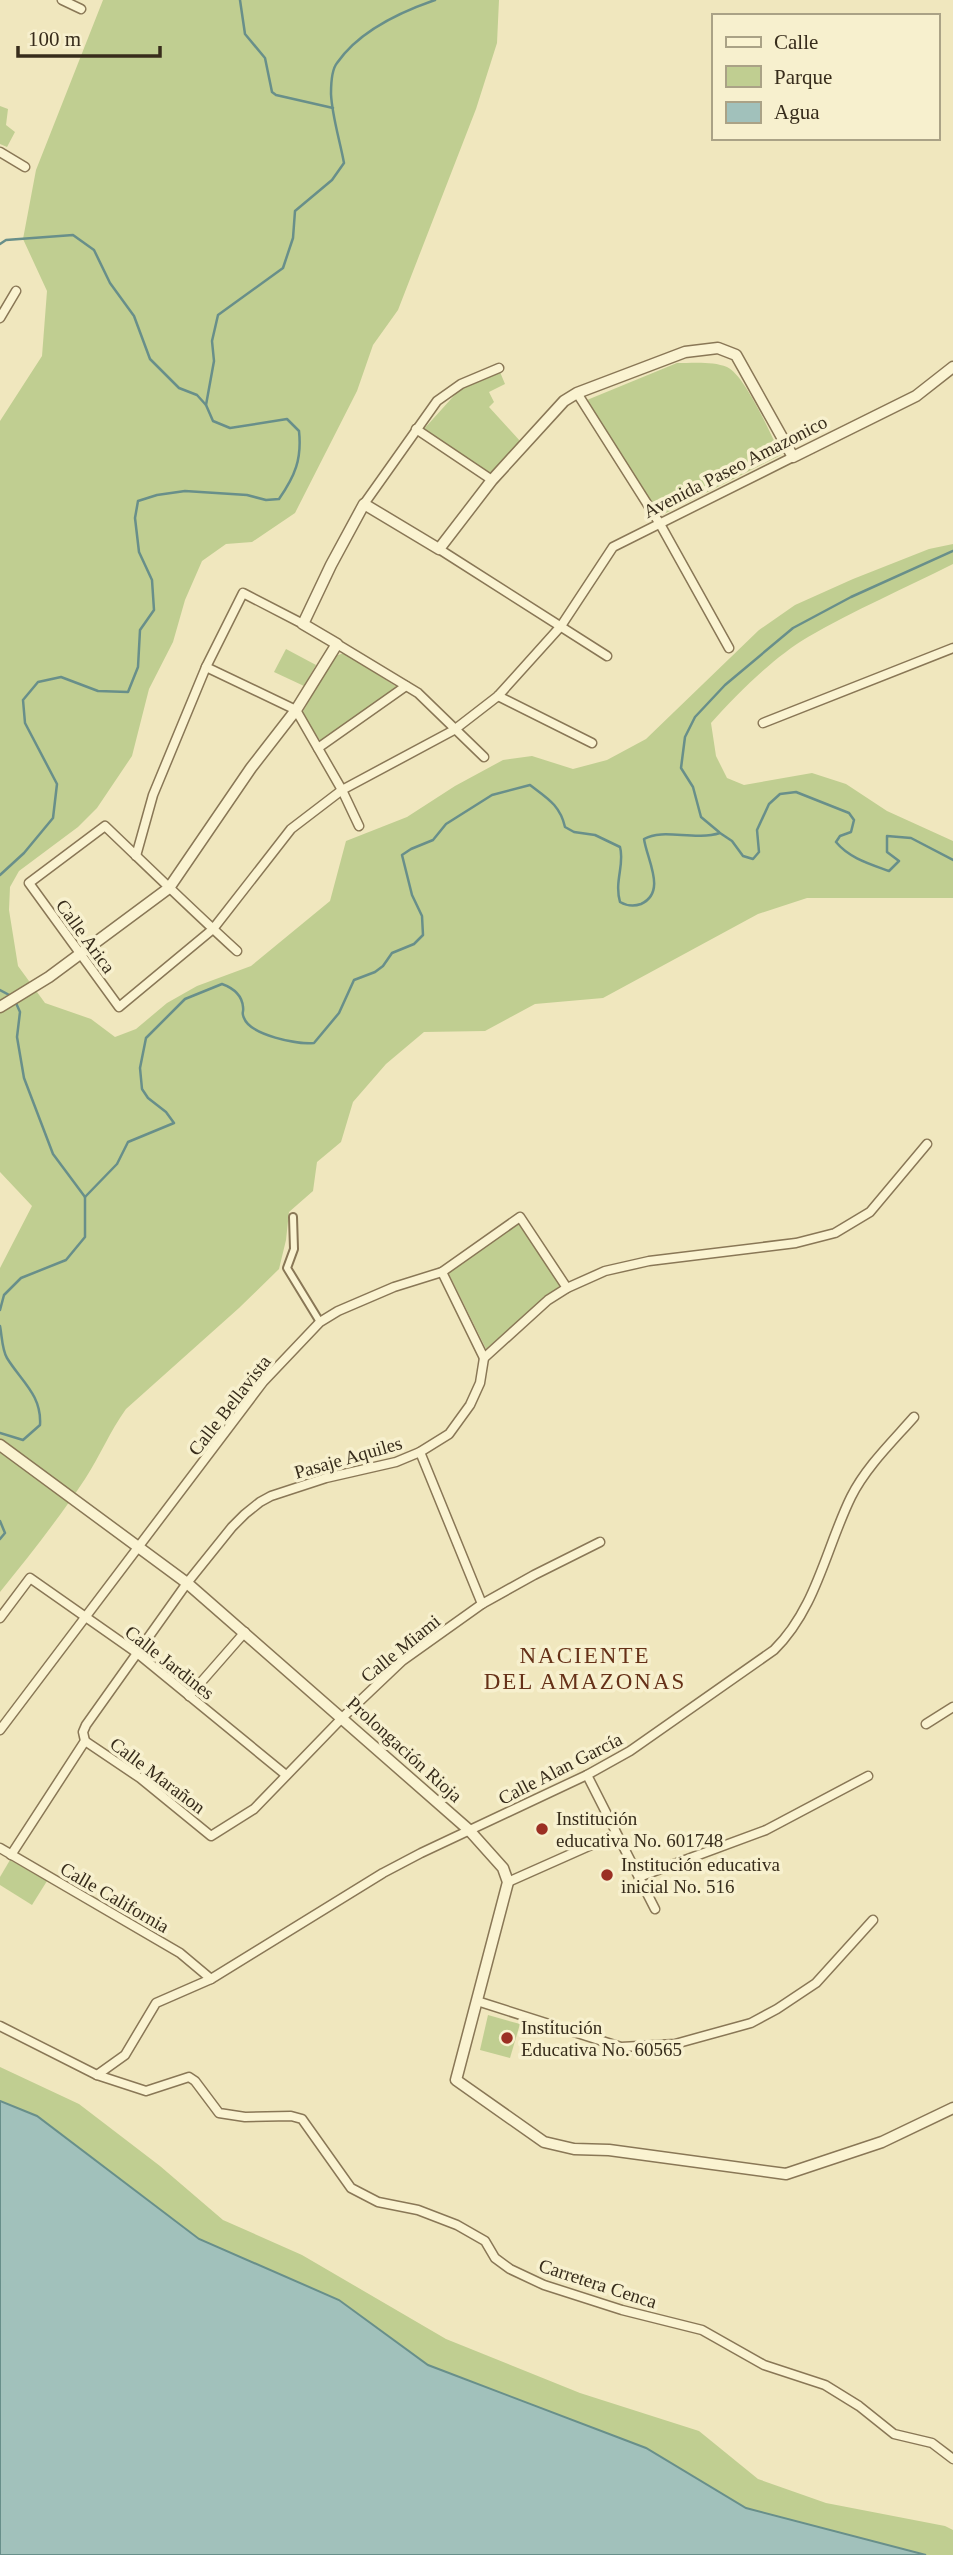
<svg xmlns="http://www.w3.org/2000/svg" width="953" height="2555" viewBox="0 0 953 2555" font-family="'Times New Roman',serif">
	<rect width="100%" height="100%" fill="#f0e7be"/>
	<g fill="#c0ce91">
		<path d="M103 0H499L497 43 476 109 398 310 373 345 357 391 295 513 252 542 226 544 202 561 185 600 173 642 149 689 132 756 97 808 78 827 19 871 10 887 9 910 18 966 45 1003 91 1019 115 1037 136 1029 167 1003 197 986 251 966 330 901 346 841 407 817 455 786 503 760 532 756 573 769 607 760 646 739 759 630 795 605 853 579 929 549 953 544V564C905 588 855 610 808 637 774 657 738 693 711 723L716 756 727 778 744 785 812 773 846 784 887 811 953 841V898H807L758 914 603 998 535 1004 485 1031 424 1032 386 1064 353 1102 341 1142 317 1162 313 1191 289 1212 286 1240 279 1269 239 1308 126 1409C110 1431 100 1456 85 1479 59 1518 30 1555 0 1592V1268L32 1206 0 1172V421L42 356 47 291 23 239 36 170Z"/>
		<path d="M0 106 8 109 6 125 15 132 7 147 0 144Z"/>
		<path d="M677 363C692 363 713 361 727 367 745 375 771 435 781 455L660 516 587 400Z"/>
		<path d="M500 372 505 384 489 392 494 402 489 407 520 441 494 472 489 473 423 430 460 389Z"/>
		<path d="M286 649 316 665 304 686 274 672Z"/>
		<path d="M344 653 397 687 321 742 302 713 335 656Z"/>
		<path d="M518 1223 561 1285 486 1349 448 1272Z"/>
		<path d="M10 1860 47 1881 32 1905 0 1885V1877Z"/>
		<path d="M488 2015 520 2024 510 2058 480 2050Z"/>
		<path d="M0 2067 79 2104 160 2166 223 2220 302 2255 446 2339 580 2393 699 2431 758 2479 826 2503 945 2526 953 2530V2555H926L746 2508 646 2448 428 2365 339 2300 199 2239 37 2116 0 2101Z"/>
	</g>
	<path fill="#a1c1bb" stroke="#688f8a" stroke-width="2" d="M0 2101 37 2116 199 2239 339 2300 428 2365 646 2448 746 2508 926 2555H0Z"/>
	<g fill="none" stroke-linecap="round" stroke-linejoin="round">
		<g stroke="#688f8a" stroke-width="2.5">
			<path d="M240 0 245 34 265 58 272 92 276 95 333 108"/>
			<path d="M0 244 6 240 73 235 94 250 110 283 134 316 150 359 179 388 197 395 206 405"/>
			<path d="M719 832 701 817 693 787 681 768 685 737 695 717 725 685 793 628 851 597 953 551"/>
			<path d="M0 875 24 853 53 818 57 784 25 723 23 700 38 682 61 677 98 691 128 692 138 667 140 630 154 610 152 580 139 552 135 518 138 501 157 495 185 491 247 495 266 500 279 499C295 476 302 459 299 431L287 419 230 428 213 421 206 405 214 361 212 341 218 315 283 268 293 238 295 211 332 180 344 163C340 141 332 116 331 94 331 86 332 69 337 63 359 31 400 12 435 0"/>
			<path d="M0 990 13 997"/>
			<path d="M85 1197 117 1164 128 1142 174 1123 166 1112 148 1098 142 1089 140 1068 146 1038 185 999 222 984C233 988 242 995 243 1007 244 1013 241 1012 244 1018 250 1035 298 1045 314 1043L339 1013 354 980 375 972 383 966 392 953 414 944 423 935 422 916 412 895 402 855 411 849 433 840 446 824 492 795 530 785C547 798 560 805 565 827L574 832 595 835 620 847C625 864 614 881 620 902 627 906 633 907 641 904 667 892 647 860 644 839 663 828 694 841 720 833L732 841 743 856 753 859 759 852 757 830 769 804 780 794 796 792 849 813 854 820 851 832 840 836 836 842C849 858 870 864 889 871L899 861 887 852V836L911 838 953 860"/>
			<path d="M0 1310 4 1295 21 1278 66 1260 85 1237V1197L53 1154 24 1078 17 1037 20 1012 16 1003"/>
			<path d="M0 1326C2 1336 2 1350 7 1358 21 1381 42 1395 40 1425L23 1440 0 1433"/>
			<path d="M0 1521 5 1533 0 1539"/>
		</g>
		<g stroke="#897756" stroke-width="10">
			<path id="pedestrian" d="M293 1217 294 1249 287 1268 320 1322"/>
		</g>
		<g stroke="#897756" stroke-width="11">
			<g id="minor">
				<path d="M62 0 81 9"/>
				<path d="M0 152 25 167"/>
				<path d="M0 318 16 291"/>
				<path d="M577 393 660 524 729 648"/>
				<path d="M416 429 492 480"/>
				<path d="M364 504 437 401 461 384 499 368"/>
				<path d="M439 549 607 656"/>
				<path d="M337 644 418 693 484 757"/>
				<path d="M206 667 296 710 342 790 359 826"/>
				<path d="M498 696 592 743"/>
				<path d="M763 723 953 648"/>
				<path d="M318 748 406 686"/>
				<path d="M136 856 153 795 206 667 243 593 303 624"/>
				<path d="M237 951C192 910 149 868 105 826L29 883 119 1007 213 929 291 829 342 790 454 730 498 696 561 626 613 547 793 457"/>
				<path d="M442 1272 484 1358"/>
				<path d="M420 1452 482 1604"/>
				<path d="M0 1618 30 1578 137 1653 286 1775"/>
				<path d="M189 1696 245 1632"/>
				<path d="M926 1724 953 1707"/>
				<path d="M0 1730 263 1382 320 1322 338 1311 394 1287 442 1272 520 1217 567 1288"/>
				<path d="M85 1741 140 1778 211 1836 254 1809 343 1717 402 1661 482 1604 534 1575 600 1542"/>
				<path d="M587 1775 655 1909"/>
				<path d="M0 1848 180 1953 211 1979"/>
				<path d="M11 1855 85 1741 83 1732 86 1725 187 1583 232 1527 245 1514 260 1502 271 1496 326 1478 396 1462 420 1452 449 1434 470 1405 480 1383 484 1358 548 1300 567 1288 605 1271 649 1261 796 1243 835 1233 870 1212 927 1144"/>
				<path d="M639 1877 766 1830 868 1776"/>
				<path d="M508 1882 616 1834"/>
				<path d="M477 2001 621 2047 675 2044 751 2023 777 2009 816 1983 873 1920"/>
				<path d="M0 2026 97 2075 146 2091 189 2077 195 2081 219 2113 245 2117 291 2116 302 2119 351 2188 378 2202 418 2210 457 2225 485 2241 495 2258 510 2269 544 2285 622 2310 702 2330 764 2365 825 2385 859 2406 894 2434 932 2443 953 2459"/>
				<path d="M97 2075 125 2055 156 2003 211 1979 383 1873 421 1853 587 1775 630 1751 774 1650C816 1609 826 1548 851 1497 866 1467 892 1442 914 1417"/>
			</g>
		</g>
		<g stroke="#897756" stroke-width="13">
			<g id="tertiary">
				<path d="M0 1007 49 977 169 888 251 768 296 710 337 644 303 624 331 565 364 504 439 549 492 480 564 401 577 393 685 352 718 348 736 355 793 457 916 396 953 367"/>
				<path d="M0 1445 187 1583 469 1830 503 1868 508 1882 456 2080 544 2142 574 2149 609 2150 786 2174 882 2142 953 2108"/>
			</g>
		</g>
		<use href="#pedestrian" stroke="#faf3d1" stroke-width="6"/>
		<use href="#minor" stroke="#faf3d1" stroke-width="8"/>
		<use href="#tertiary" stroke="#faf3d1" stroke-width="10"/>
	</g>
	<g fill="#9b2f23" stroke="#f7f0ce" stroke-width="2.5">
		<circle cx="542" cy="1829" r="7"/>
		<circle cx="607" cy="1875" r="7"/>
		<circle cx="507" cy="2038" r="7"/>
	</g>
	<g text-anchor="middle" stroke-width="7" stroke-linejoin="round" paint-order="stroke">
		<g font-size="19" fill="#372c1b" stroke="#f7f0ce">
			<text transform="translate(735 466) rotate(-27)" y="7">Avenida Paseo Amazonico</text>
			<text transform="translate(86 936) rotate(54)" y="7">Calle Arica</text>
			<text transform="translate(229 1405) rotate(-52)" y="7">Calle Bellavista</text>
			<text transform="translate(348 1457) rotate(-16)" y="7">Pasaje Aquiles</text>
			<text transform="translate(400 1648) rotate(-39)" y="7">Calle Miami</text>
			<text transform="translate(170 1662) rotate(38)" y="7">Calle Jardines</text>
			<text transform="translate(405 1749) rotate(42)" y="7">Prolongación Rioja</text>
			<text transform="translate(560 1768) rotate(-27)" y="7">Calle Alan García</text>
			<text transform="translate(158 1775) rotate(37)" y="7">Calle Marañon</text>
			<text transform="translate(115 1897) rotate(30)" y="7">Calle California</text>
			<text transform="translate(598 2283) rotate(18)" y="7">Carretera Cenca</text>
		</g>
		<g font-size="19" fill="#372c1b" stroke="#f7f0ce" text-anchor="start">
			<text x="556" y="1825">Institución<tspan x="556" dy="22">educativa No. 601748</tspan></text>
			<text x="621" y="1871">Institución educativa<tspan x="621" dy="22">inicial No. 516</tspan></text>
			<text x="521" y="2034">Institución<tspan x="521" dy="22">Educativa No. 60565</tspan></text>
		</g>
		<g font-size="23" letter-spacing="2" fill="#663118" stroke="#f7f0ce">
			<text x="585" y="1663">NACIENTE<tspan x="585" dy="26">DEL AMAZONAS</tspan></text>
		</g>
	</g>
	<rect x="712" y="14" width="228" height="126" fill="#f7f0ce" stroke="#aaa286" stroke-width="2"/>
	<rect x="726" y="37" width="35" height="10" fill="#faf3d1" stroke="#aaa286" stroke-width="2"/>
	<text x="774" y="49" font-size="21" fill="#372c1b">Calle</text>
	<rect x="726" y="66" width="35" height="21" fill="#c0ce91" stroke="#aaa286" stroke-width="2"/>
	<text x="774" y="84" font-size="21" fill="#372c1b">Parque</text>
	<rect x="726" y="102" width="35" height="21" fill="#a1c1bb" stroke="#aaa286" stroke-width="2"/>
	<text x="774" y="119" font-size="21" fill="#372c1b">Agua</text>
	<path d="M18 46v10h142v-10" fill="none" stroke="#372c1b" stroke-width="3.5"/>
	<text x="28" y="46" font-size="21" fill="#372c1b" stroke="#f7f0ce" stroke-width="5" paint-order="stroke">100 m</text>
</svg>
